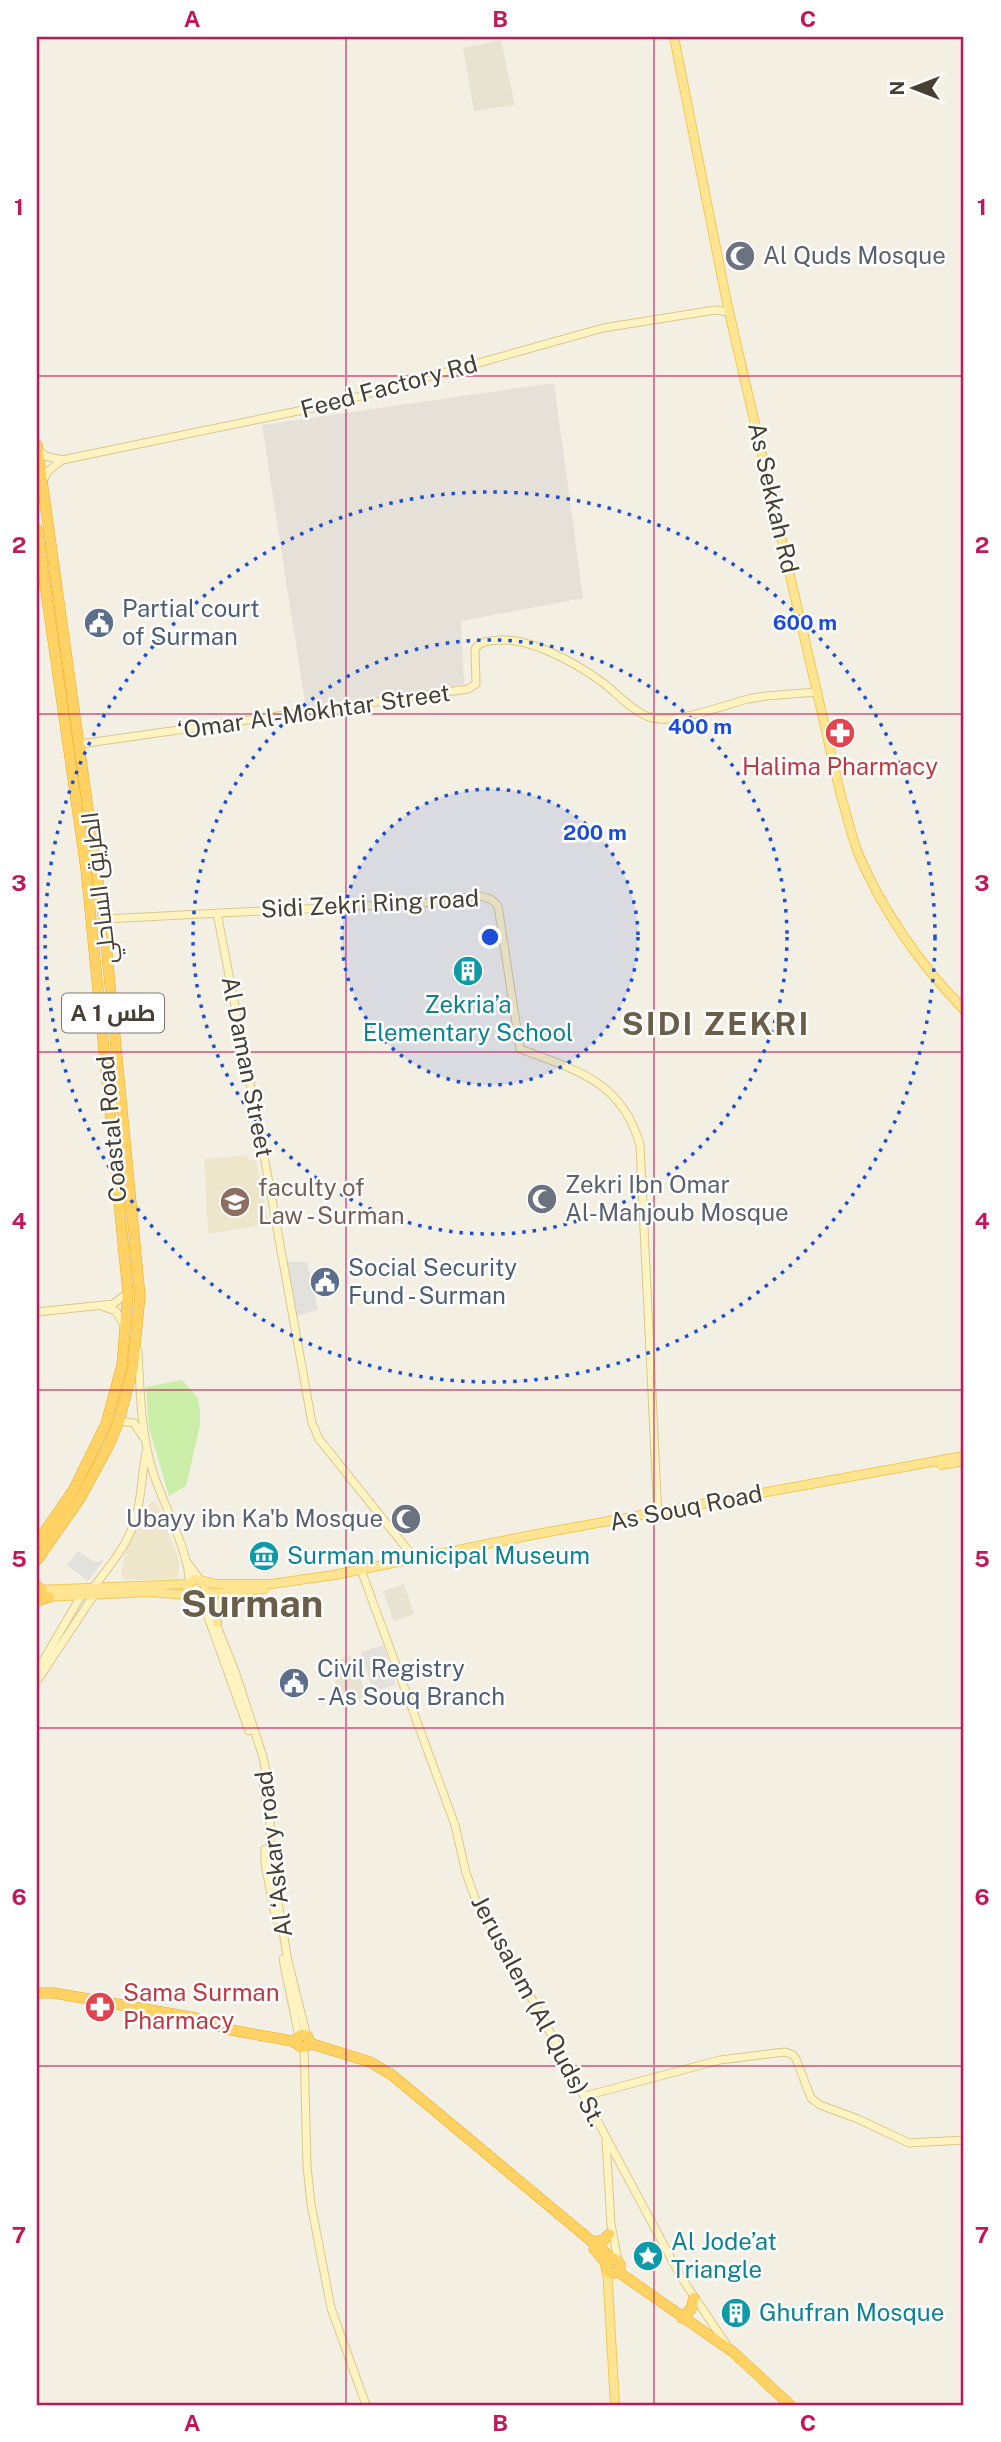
<svg xmlns="http://www.w3.org/2000/svg" width="1001" height="2442" viewBox="0 0 1001 2442" font-family="'Public Sans',Cairo,sans-serif">
	<rect width="100%" height="100%" fill="#f4efe3"/>
	<g fill="#e8e2d0">
		<path d="M501 40 515 105 474 111 463 48Z"/>
		<path d="M404 1584 414 1614 394 1621 383 1591Z"/>
		<path d="M354 1655 366 1697 342 1704 329 1661Z"/>
	</g>
	<path fill="#e5e0d8" d="M554 383 583 598 461 621 464 684 306 709 262 425Z"/>
	<g fill="#eee6cb">
		<path d="M248 1155 249 1160H256L269 1224 208 1234 204 1159Z"/>
		<path d="M151 1502H155L158 1505 180 1562 177 1579 126 1580 121 1574 127 1547Z"/>
	</g>
	<path fill="#caeda7" d="M182 1380 198 1398 200 1410V1425L186 1486 169 1496 149 1428 146 1387Z"/>
	<g fill="#e3e1dc">
		<path d="M285 1262H307L318 1310 297 1316Z"/>
		<path d="M78 1551 94 1562 104 1560 88 1581 67 1565Z"/>
		<path d="M383 1645 396 1685 373 1691 361 1652Z"/>
	</g>
	<g fill="none" stroke-linecap="round" stroke-linejoin="round">
		<g stroke="#d8c88d" stroke-width="9">
			<g id="secondary">
				<path d="M39 450 45 456 62 460 332 404 603 328 715 310 729 312"/>
				<path d="M43 481 48 471 62 460"/>
				<path d="M80 744 468 689 476 684 475 649C480 641 489 641 499 640 531 638 576 663 602 682 617 693 631 710 649 717 671 726 724 705 748 699 771 694 795 694 818 692"/>
				<path d="M217 913 263 1150 312 1423 319 1439 415 1559"/>
				<path d="M104 919 441 902C459 899 486 889 498 906L520 1049C576 1070 622 1081 640 1145L658 1518"/>
				<path d="M104 1307 116 1311 124 1326"/>
				<path d="M37 1312 113 1304 128 1293"/>
				<path d="M138 1351C140 1390 141 1432 152 1469 161 1500 190 1553 189 1582"/>
				<path d="M119 1421 134 1423 144 1438"/>
				<path d="M187 1562 201 1581"/>
				<path d="M361 1570 455 1825 466 1873 477 1903 537 2008 681 2277 726 2344"/>
				<path d="M93 1588C107 1569 124 1550 132 1528 142 1504 141 1477 146 1452"/>
				<path d="M204 1594 236 1674 263 1757 270 1792V1856L288 1961 307 2037"/>
				<path d="M197 1598 208 1617 249 1731"/>
				<path d="M37 1671 81 1596"/>
				<path d="M37 1681 94 1595"/>
				<path d="M263 1779 266 1806"/>
				<path d="M265 1849V1864L276 1920"/>
				<path d="M283 1959 299 2037"/>
				<path d="M304 2047 307 2166 311 2204 331 2308 366 2405"/>
				<path d="M585 2096 720 2060 785 2052 793 2055 796 2059 811 2098 820 2105 858 2119 909 2143 964 2140"/>
				<path d="M606 2141 611 2224 618 2261"/>
			</g>
		</g>
		<g stroke="#f0c955" stroke-width="10">
			<g id="primary">
				<path d="M674 37 727 303 841 796C847 815 851 835 858 853 883 912 920 964 964 1010"/>
				<path d="M941 1465 964 1461"/>
				<path d="M201 1581 205 1586V1593L200 1597 193 1598 187 1590 188 1584 196 1579 217 1584H271L334 1575 532 1535 964 1456"/>
				<path d="M37 1590 188 1584"/>
				<path d="M204 1594 264 1589"/>
				<path d="M43 1597 149 1592 189 1595"/>
				<path d="M217 1623C216 1609 219 1598 233 1591"/>
				<path d="M607 2268 615 2405"/>
			</g>
		</g>
		<g stroke="#edad23" stroke-width="11">
			<g id="highway">
				<path d="M37 445 104 923 140 1296 133 1367 119 1421 109 1445 81 1497 37 1560"/>
				<path d="M37 529 86 869 128 1293 122 1365 106 1424 74 1489 37 1543"/>
				<path d="M37 1586 42 1590"/>
				<path d="M37 1601 49 1597"/>
				<path d="M37 1993H54L196 2018 231 2030 292 2041 299 2045"/>
				<circle cx="303" cy="2041" r="6"/>
				<path d="M309 2043 370 2062 392 2075 613 2259"/>
				<path d="M592 2242 604 2240 609 2234"/>
				<path d="M594 2249 607 2264"/>
				<circle cx="613" cy="2266" r="7"/>
				<path d="M617 2271 733 2352 790 2405"/>
				<path d="M682 2318 691 2309 694 2298"/>
			</g>
		</g>
		<use href="#secondary" stroke="#fff3c2" stroke-width="7"/>
		<use href="#primary" stroke="#ffe591" stroke-width="8"/>
		<use href="#highway" stroke="#ffd263" stroke-width="10"/>
	</g>
	<path fill="none" stroke="#c2185b" stroke-width="2" stroke-opacity="0.55" d="M346 37V2405M654 37V2405M37 376H964M37 714H964M37 1052H964M37 1390H964M37 1728H964M37 2066H964"/>
	<circle cx="490" cy="937" r="148" fill="#1d4ed8" fill-opacity=".12"/>
	<g fill="none" stroke="#1d4ed8" stroke-width="3.5" stroke-dasharray="3.5 7">
		<circle cx="490" cy="937" r="148"/>
		<circle cx="490" cy="937" r="297"/>
		<circle cx="490" cy="937" r="445"/>
	</g>
	<defs>
		<g id="mosque-disc" transform="scale(1.575)"><circle r="9.5" fill="#6b7280" stroke="#fff"/><path d="M3.5-4.9A6 6 0 1 0 3.5 4.9A5 5 0 1 1 3.5-4.9Z" fill="#fff"/></g>
		<g id="civic-disc" transform="scale(1.575)"><circle r="9.5" fill="#5c6f8a" stroke="#fff"/><path d="M-.6-6.5H3V-4.5H.6V-3L4-1V1h2V6H-6V1h2V-1L-.6-3ZM-1.2 2.5V6h2.4V2.5Z" fill="#fff"/></g>
		<g id="pharmacy-disc" transform="scale(1.575)"><circle r="9.5" fill="#e0444e" stroke="#fff"/><path d="M-2-6h4v4h4v4h-4v4h-4v-4h-4v-4h4Z" fill="#fff"/></g>
		<g id="building-disc" transform="scale(1.575)"><circle r="9.5" fill="#0f9aa8" stroke="#fff"/><path d="M-4-6H4V6H1V3H-1V6H-4ZM-2.5-4.3h1.7v1.8h-1.7ZM.8-4.3h1.7v1.8H.8ZM-2.5-1h1.7V.8h-1.7ZM.8-1h1.7V.8H.8Z" fill="#fff"/></g>
		<g id="university-disc" transform="scale(1.575)"><circle r="9.5" fill="#8d6e63" stroke="#fff"/><path d="M0-5L7-2L0 1L-7-2ZM-4 1L0 2.5L4 1V4Q0 6-4 4Z" fill="#fff"/></g>
		<g id="museum-disc" transform="scale(1.575)"><circle r="9.5" fill="#0f9aa8" stroke="#fff"/><path d="M0-6L6-3V-2H-6V-3ZM-5-1h2V3h-2ZM-1-1h2V3h-2ZM3-1h2V3H3ZM-6 4H6V6H-6Z" fill="#fff"/></g>
		<g id="sight-disc" transform="scale(1.575)"><circle r="9.5" fill="#0f9aa8" stroke="#fff"/><path d="M0-6L1.8-2.2L6-1.7L2.9 1.2L3.7 5.4L0 3.3L-3.7 5.4L-2.9 1.2L-6-1.7L-1.8-2.2Z" fill="#fff"/></g>
	</defs>
	<g fill-rule="evenodd">
		<use href="#mosque-disc" x="740" y="256"/>
		<use href="#civic-disc" x="99" y="623"/>
		<use href="#pharmacy-disc" x="840" y="733"/>
		<use href="#building-disc" x="468" y="971"/>
		<use href="#mosque-disc" x="542" y="1199"/>
		<use href="#university-disc" x="235" y="1202"/>
		<use href="#civic-disc" x="325" y="1282"/>
		<use href="#mosque-disc" x="406" y="1519"/>
		<use href="#museum-disc" x="264" y="1556"/>
		<use href="#civic-disc" x="294" y="1683"/>
		<use href="#pharmacy-disc" x="100" y="2007"/>
		<use href="#sight-disc" x="648" y="2256"/>
		<use href="#building-disc" x="736" y="2313"/>
	</g>
	<g text-anchor="middle" stroke-width="5" stroke-linejoin="round" paint-order="stroke">
		<rect fill="#fff" stroke="#7e7970" stroke-width="2" x="62" y="993.5" width="102" height="39" rx="5"/>
		<g font-size="23" font-weight="bold" fill="#463f33">
			<text x="113" y="1021">A 1 طس</text>
		</g>
		<g font-size="24" fill="#5b616d" stroke="#fff" text-anchor="start">
			<text x="763" y="264">Al Quds Mosque</text>
			<text x="565" y="1193">Zekri Ibn Omar<tspan x="565" dy="28">Al-Mahjoub Mosque</tspan></text>
			<text x="383" y="1527" text-anchor="end">Ubayy ibn Ka'b Mosque</text>
		</g>
		<g font-size="24" fill="#463f33" stroke="#fff">
			<text transform="translate(389 387) rotate(-15)" y="8">Feed Factory Rd</text>
			<text transform="translate(773 498) rotate(77)" y="8">As Sekkah Rd</text>
			<text transform="translate(314 712) rotate(-8)" y="8">‘Omar Al-Mokhtar Street</text>
			<text transform="translate(99 888) rotate(-97)" y="8">الطريق الساحلي</text>
			<text transform="translate(370 904) rotate(-3)" y="8">Sidi Zekri Ring road</text>
			<text transform="translate(247 1067) rotate(79)" y="8">Al Daman Street</text>
			<text transform="translate(112 1129) rotate(-95)" y="8">Coastal Road</text>
			<text transform="translate(686 1508) rotate(-11)" y="8">As Souq Road</text>
			<text transform="translate(274 1854) rotate(-97)" y="8">Al ‘Askary road</text>
			<text transform="translate(538 2011) rotate(62)" y="8">Jerusalem (Al Quds) St.</text>
		</g>
		<g font-size="24" fill="#4e5e75" stroke="#fff" text-anchor="start">
			<text x="122" y="617">Partial court<tspan x="122" dy="28">of Surman</tspan></text>
			<text x="348" y="1276">Social Security<tspan x="348" dy="28">Fund - Surman</tspan></text>
			<text x="317" y="1677">Civil Registry<tspan x="317" dy="28">- As Souq Branch</tspan></text>
		</g>
		<g font-size="24" fill="#be3a42" stroke="#fff">
			<text x="840" y="775">Halima Pharmacy</text>
			<text x="123" y="2001" text-anchor="start">Sama Surman<tspan x="123" dy="28">Pharmacy</tspan></text>
		</g>
		<g font-size="24" fill="#0d838f" stroke="#fff" text-anchor="start">
			<text x="468" y="1013" text-anchor="middle">Zekria’a<tspan x="468" dy="28">Elementary School</tspan></text>
			<text x="287" y="1564">Surman municipal Museum</text>
			<text x="671" y="2250">Al Jode’at<tspan x="671" dy="28">Triangle</tspan></text>
			<text x="759" y="2321">Ghufran Mosque</text>
		</g>
		<g font-size="24" fill="#785e54" stroke="#fff" text-anchor="start">
			<text x="258" y="1196">faculty of<tspan x="258" dy="28">Law - Surman</tspan></text>
		</g>
		<g font-size="32" font-weight="bold" letter-spacing="2" fill="#6a5e49" stroke="#fff">
			<text x="716" y="1035">SIDI ZEKRI</text>
		</g>
		<g font-size="38" font-weight="bold" fill="#6a5e49" stroke="#fff">
			<text x="252" y="1617">Surman</text>
		</g>
	</g>
	<circle cx="490" cy="937" r="10" fill="#1d4ed8" stroke="#fff" stroke-width="3.5"/>
	<g font-size="21" text-anchor="middle" font-weight="bold" fill="#1d4ed8" stroke="#fff" stroke-width="5" stroke-linejoin="round" paint-order="stroke">
		<text x="805" y="630">600 m</text>
		<text x="700" y="734">400 m</text>
		<text x="595" y="840">200 m</text>
	</g>
	<rect width="1001" height="2442" fill="none" stroke="#ffffff" stroke-width="77"/>
	<g transform="translate(914 88) rotate(270)" stroke="#ffffff" stroke-width="5" paint-order="stroke">
	<path d="M0-5L12 26L0 18L-12 26Z" fill="#463f33"/>
	<text y="-10" font-size="19" font-weight="bold" text-anchor="middle" fill="#463f33">N</text>
	</g>
	<rect x="38" y="38" width="924" height="2366" fill="none" stroke="#c2185b" stroke-width="2.5"/>
	<g font-size="23" text-anchor="middle" font-weight="bold" fill="#c2185b">
		<text x="192" y="27">A</text>
		<text x="500" y="27">B</text>
		<text x="808" y="27">C</text>
		<text x="19" y="215">1</text>
		<text x="982" y="215">1</text>
		<text x="19" y="553">2</text>
		<text x="982" y="553">2</text>
		<text x="19" y="891">3</text>
		<text x="982" y="891">3</text>
		<text x="19" y="1229">4</text>
		<text x="982" y="1229">4</text>
		<text x="19" y="1567">5</text>
		<text x="982" y="1567">5</text>
		<text x="19" y="1905">6</text>
		<text x="982" y="1905">6</text>
		<text x="19" y="2243">7</text>
		<text x="982" y="2243">7</text>
		<text x="192" y="2431">A</text>
		<text x="500" y="2431">B</text>
		<text x="808" y="2431">C</text>
	</g>
</svg>
